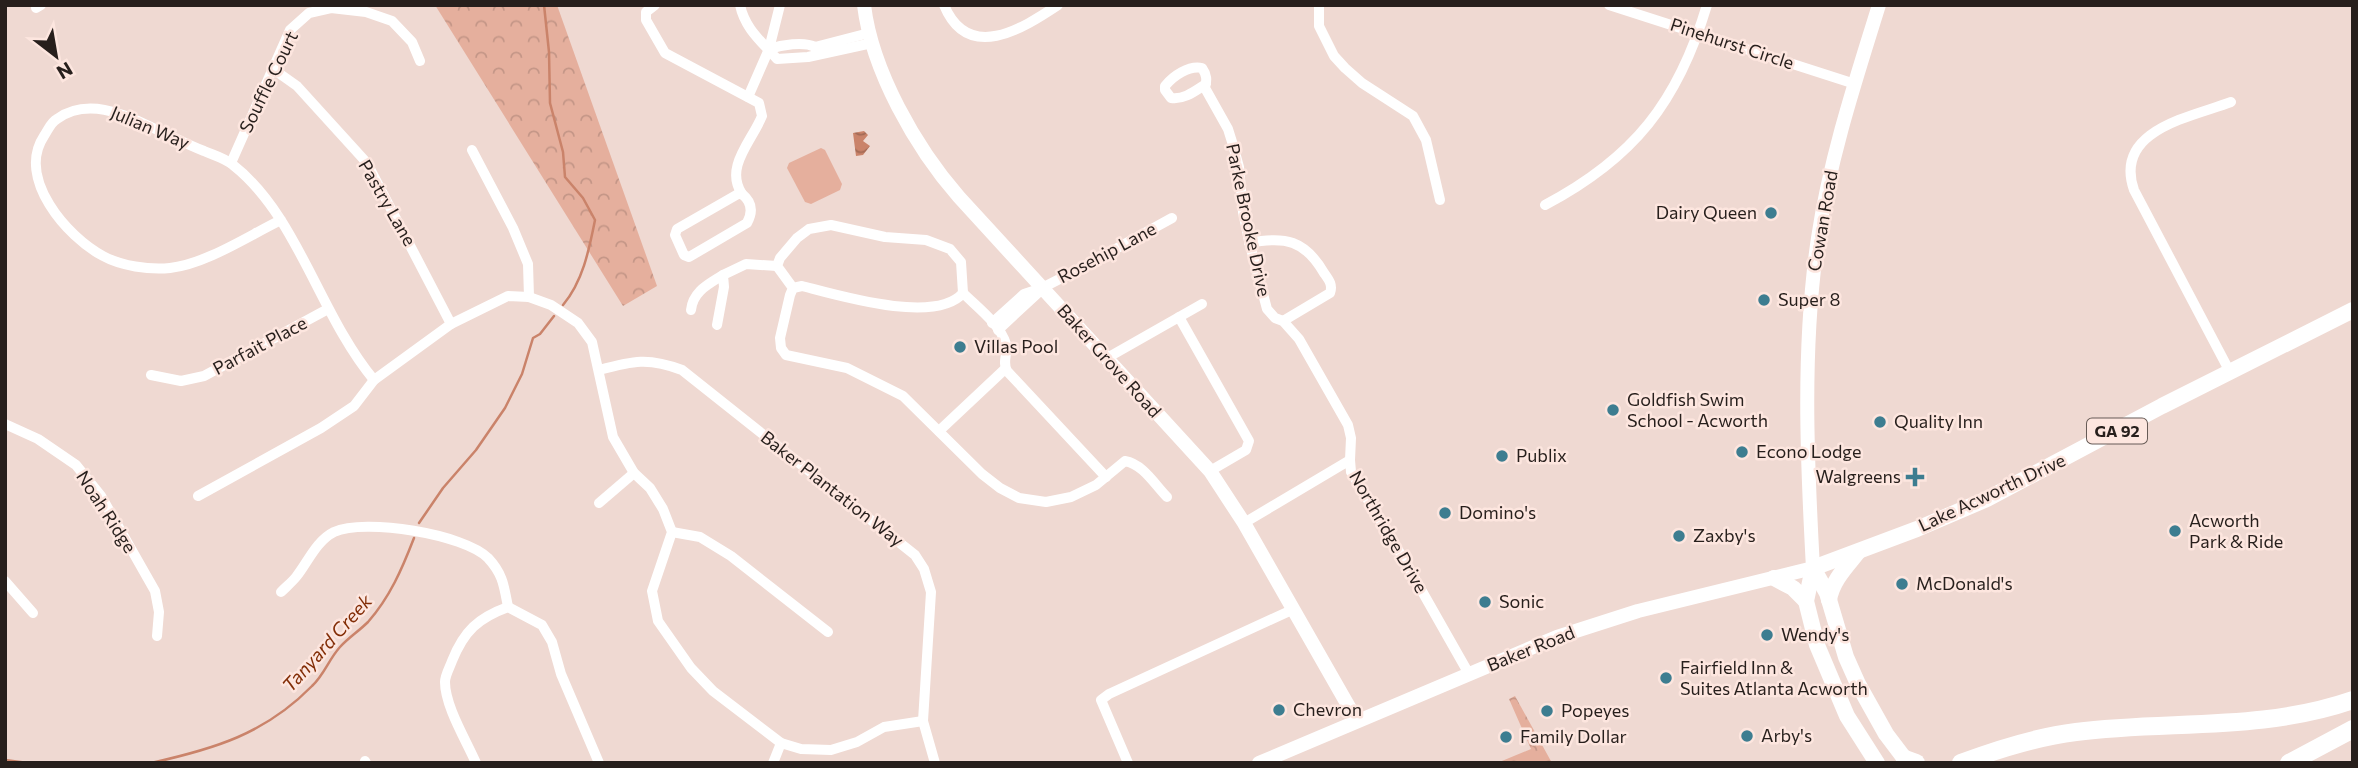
<svg xmlns="http://www.w3.org/2000/svg" width="2358" height="768" viewBox="0 0 2358 768" font-family="Commissioner,sans-serif">
	<defs>
		<pattern id="forest-crowns" width="20" height="18" patternUnits="userSpaceOnUse" patternTransform="scale(1.75)"><rect width="20" height="18" fill="#e5af9d"/><path d="M2 6a3 3 0 1 1 6 0M12 15a3 3 0 1 1 6 0" fill="none" stroke="#c49687"/></pattern>
		<pattern id="water-waves" width="16" height="10" patternUnits="userSpaceOnUse" patternTransform="scale(1.75)"><rect width="16" height="10" fill="#ca836a"/><path d="M0 5q4-4 8 0t8 0" fill="none" stroke="#a46b56"/></pattern>
	</defs>
	<rect width="100%" height="100%" fill="#efd9d2"/>
	<g fill="url(#forest-crowns)">
		<path d="M435 5H557L657 286 623 306Z"/>
		<path d="M1515 696 1552 763H1497L1531 749 1509 699Z"/>
	</g>
	<path fill="#e5af9d" d="M821 148 825 150 842 184 840 190 811 204 805 202 787 168 789 163Z"/>
	<path fill="url(#water-waves)" d="M864 131 868 135 863 141 870 146 863 155 856 156 853 133Z"/>
	<g fill="none" stroke-linecap="round" stroke-linejoin="round">
		<g stroke="#ca836a" stroke-width="2.5">
			<path d="M544 5 549 52 550 103 563 152 565 177 583 198 595 220C589 250 583 281 563 305"/>
			<path d="M419 523 443 488 476 450 505 408 522 374 533 338 540 334 554 316"/>
			<path d="M5 760 28 763"/>
			<path d="M151 763C214 749 265 734 312 686 324 675 329 659 340 647 348 638 359 631 368 622 390 597 402 569 414 538"/>
		</g>
		<g stroke="#fff" stroke-width="10">
			<path d="M655 5 646 12V20L665 53 759 103 762 116C752 141 724 167 742 194"/>
			<path d="M740 5C745 29 762 42 777 59L808 57 872 43"/>
			<path d="M944 5C968 63 1022 29 1058 5"/>
			<path d="M1319 5V26L1334 56 1345 68 1362 83 1413 116 1426 140 1440 200"/>
			<path d="M1609 5 1855 84"/>
			<path d="M36 8 41 5"/>
			<path d="M769 49C781 45 804 41 815 47L869 33"/>
			<path d="M273 69 297 86 367 163 451 324"/>
			<path d="M1206 84C1195 91 1184 100 1171 98L1165 90V86C1173 76 1189 65 1202 68 1207 75 1207 80 1205 88L1228 129 1233 145 1239 167 1243 212 1249 241 1267 309 1275 318 1283 321 1299 339 1348 425 1351 438 1350 460"/>
			<path d="M748 97 769 49 780 5"/>
			<path d="M472 150 513 228 528 264 529 297"/>
			<path d="M231 163 290 30 309 13 331 8 366 12 392 21 412 42 420 61"/>
			<path d="M738 194H742C752 202 753 212 747 223L689 257 684 255 675 235 677 229Z"/>
			<path d="M1545 205C1634 158 1678 102 1707 5"/>
			<path d="M281 220C248 236 206 264 170 268 149 270 121 266 103 256 67 237 16 178 44 136 48 130 51 122 57 119 86 98 123 113 151 127 169 135 186 144 204 151 213 155 225 158 233 165 298 216 319 314 374 380"/>
			<path d="M1249 243C1285 236 1305 240 1324 273 1329 280 1333 285 1330 293L1283 321"/>
			<path d="M793 288 777 266 780 258 797 238 809 229 831 225 885 237 926 240 950 249 961 262 963 293C936 325 837 295 802 286L793 288 790 295 780 338 781 348 786 355 847 368 903 396 982 474 1000 488 1019 498 1046 502 1071 497 1096 485 1125 461C1143 464 1155 485 1167 497"/>
			<path d="M963 293C977 307 1000 324 1006 344 1008 354 1002 362 1007 371L1106 477"/>
			<path d="M691 310C693 291 709 284 723 275"/>
			<path d="M1179 317 1249 441 1246 450 1210 471"/>
			<path d="M992 323 1024 294 1042 288 1081 268 1172 218"/>
			<path d="M717 325 724 287 723 275 746 264 777 266"/>
			<path d="M998 330 1040 291"/>
			<path d="M1107 358 1202 304"/>
			<path d="M599 370C633 361 648 357 682 370L915 555 924 569 931 592 923 721 935 763"/>
			<path d="M2230 372 2134 190C2113 130 2191 117 2231 102"/>
			<path d="M151 375 181 381 204 376 328 309"/>
			<path d="M5 424 38 439 76 465 101 496 155 591 159 612 157 636"/>
			<path d="M939 431 1005 369"/>
			<path d="M198 496 321 428 354 406 374 380 451 324 508 296 529 297 551 305 578 323 592 342 613 437 634 473 650 488 663 509 672 532 652 591 658 621 691 668 713 691 781 743 801 749 831 750 857 742 884 727 923 721"/>
			<path d="M599 503 634 473"/>
			<path d="M1244 523 1350 460 1351 472 1406 563 1469 674"/>
			<path d="M672 532 700 537 731 556 828 632"/>
			<path d="M5 581 33 613"/>
			<path d="M281 592C286 587 292 582 296 577 308 562 316 541 334 532 365 518 464 534 488 558 503 574 504 586 508 607"/>
			<path d="M365 761 366 763"/>
			<path d="M476 763C466 740 445 706 445 682 445 675 450 667 452 661 464 631 478 618 508 607L542 625 552 642 561 674 599 763"/>
			<path d="M773 763 781 743"/>
			<path d="M1128 763 1101 700 1109 694 1294 609"/>
		</g>
		<g stroke="#fff" stroke-width="14">
			<path d="M864 5C872 71 916 148 959 197L1210 471 1244 523 1357 721"/>
			<path d="M1259 763 1557 637 1638 611 1813 568C1807 459 1802 347 1818 238 1830 158 1855 82 1879 5"/>
		</g>
		<g stroke="#fff" stroke-width="16">
			<path d="M1813 568 1917 529 1987 499 2162 406 2353 310"/>
			<path d="M1813 568 1827 593 1846 657 1858 684 1886 734 1908 763"/>
			<path d="M1813 568 1806 601 1817 645 1847 716 1877 763"/>
			<path d="M1774 578 1793 588 1806 601"/>
			<path d="M1829 600C1832 581 1846 567 1858 552"/>
		</g>
		<g stroke="#fff" stroke-width="18">
			<path d="M1905 759 1916 763"/>
			<path d="M1961 763C1998 749 2036 737 2076 732 2170 720 2260 732 2353 700"/>
			<path d="M2289 763 2353 729"/>
		</g>
	</g>
	<g fill="#3d7d90" stroke="#fde6df" stroke-width="2.5">
		<circle cx="1771" cy="213" r="7"/>
		<circle cx="1764" cy="300" r="7"/>
		<circle cx="960" cy="347" r="7"/>
		<circle cx="1613" cy="410" r="7"/>
		<circle cx="1880" cy="422" r="7"/>
		<circle cx="1742" cy="452" r="7"/>
		<circle cx="1502" cy="456" r="7"/>
		<path d="M1911.5 466.5h7v7h7v7h-7v7h-7v-7h-7v-7h7z"/>
		<circle cx="1445" cy="513" r="7"/>
		<circle cx="2175" cy="531" r="7"/>
		<circle cx="1679" cy="536" r="7"/>
		<circle cx="1902" cy="584" r="7"/>
		<circle cx="1485" cy="602" r="7"/>
		<circle cx="1767" cy="635" r="7"/>
		<circle cx="1666" cy="678" r="7"/>
		<circle cx="1279" cy="710" r="7"/>
		<circle cx="1547" cy="711" r="7"/>
		<circle cx="1747" cy="736" r="7"/>
		<circle cx="1506" cy="737" r="7"/>
	</g>
	<g text-anchor="middle" stroke-width="5" stroke-linejoin="round" paint-order="stroke">
		<rect fill="#fde6df" stroke="#675b56" stroke-width="2" x="2087" y="418.5" width="60" height="25" rx="5"/>
		<g font-size="16" font-weight="bold" fill="#271f1c">
			<text x="2117" y="437">GA 92</text>
		</g>
		<g font-size="18" fill="#271f1c" stroke="#fde6df">
			<text transform="translate(1732 44) rotate(18)" y="6">Pinehurst Circle</text>
			<text transform="translate(269 82) rotate(-64)" y="6">Souffle Court</text>
			<text transform="translate(150 128) rotate(23)" y="6">Julian Way</text>
			<text transform="translate(387 203) rotate(60)" y="6">Pastry Lane</text>
			<text transform="translate(1248 220) rotate(78)" y="6">Parke Brooke Drive</text>
			<text transform="translate(1823 221) rotate(-80)" y="6">Cowan Road</text>
			<text transform="translate(1107 253) rotate(-28)" y="6">Rosehip Lane</text>
			<text transform="translate(260 346) rotate(-28)" y="6">Parfait Place</text>
			<text transform="translate(1109 361) rotate(48)" y="6">Baker Grove Road</text>
			<text transform="translate(832 489) rotate(38)" y="6">Baker Plantation Way</text>
			<text transform="translate(1992 493) rotate(-25)" y="6">Lake Acworth Drive</text>
			<text transform="translate(106 512) rotate(57)" y="6">Noah Ridge</text>
			<text transform="translate(1388 532) rotate(60)" y="6">Northridge Drive</text>
			<text transform="translate(1531 649) rotate(-22)" y="6">Baker Road</text>
		</g>
		<g font-size="18" fill="#271f1c" stroke="#fde6df" text-anchor="start">
			<text x="1757" y="219" text-anchor="end">Dairy Queen</text>
			<text x="1778" y="306">Super 8</text>
			<text x="974" y="353">Villas Pool</text>
			<text x="1627" y="406">Goldfish Swim<tspan x="1627" dy="21">School - Acworth</tspan></text>
			<text x="1894" y="428">Quality Inn</text>
			<text x="1756" y="458">Econo Lodge</text>
			<text x="1516" y="462">Publix</text>
			<text x="1901" y="483" text-anchor="end">Walgreens</text>
			<text x="1459" y="519">Domino's</text>
			<text x="2189" y="527">Acworth<tspan x="2189" dy="21">Park &amp; Ride</tspan></text>
			<text x="1693" y="542">Zaxby's</text>
			<text x="1916" y="590">McDonald's</text>
			<text x="1499" y="608">Sonic</text>
			<text x="1781" y="641">Wendy's</text>
			<text x="1680" y="674">Fairfield Inn &amp;<tspan x="1680" dy="21">Suites Atlanta Acworth</tspan></text>
			<text x="1293" y="716">Chevron</text>
			<text x="1561" y="717">Popeyes</text>
			<text x="1761" y="742">Arby's</text>
			<text x="1520" y="743">Family Dollar</text>
		</g>
		<g font-size="19" font-style="italic" fill="#822d06" stroke="#fde6df">
			<text transform="translate(327 643) rotate(-48)" y="7">Tanyard Creek</text>
		</g>
	</g>
	<rect width="2358" height="768" fill="none" stroke="#271f1c" stroke-width="14"/>
	<g transform="translate(56 56) rotate(149)" stroke="#fde6df" stroke-width="5" paint-order="stroke">
	<path d="M0-5L12 26L0 18L-12 26Z" fill="#271f1c"/>
	<text y="-10" font-size="19" font-weight="bold" text-anchor="middle" fill="#271f1c">N</text>
	</g>
</svg>
